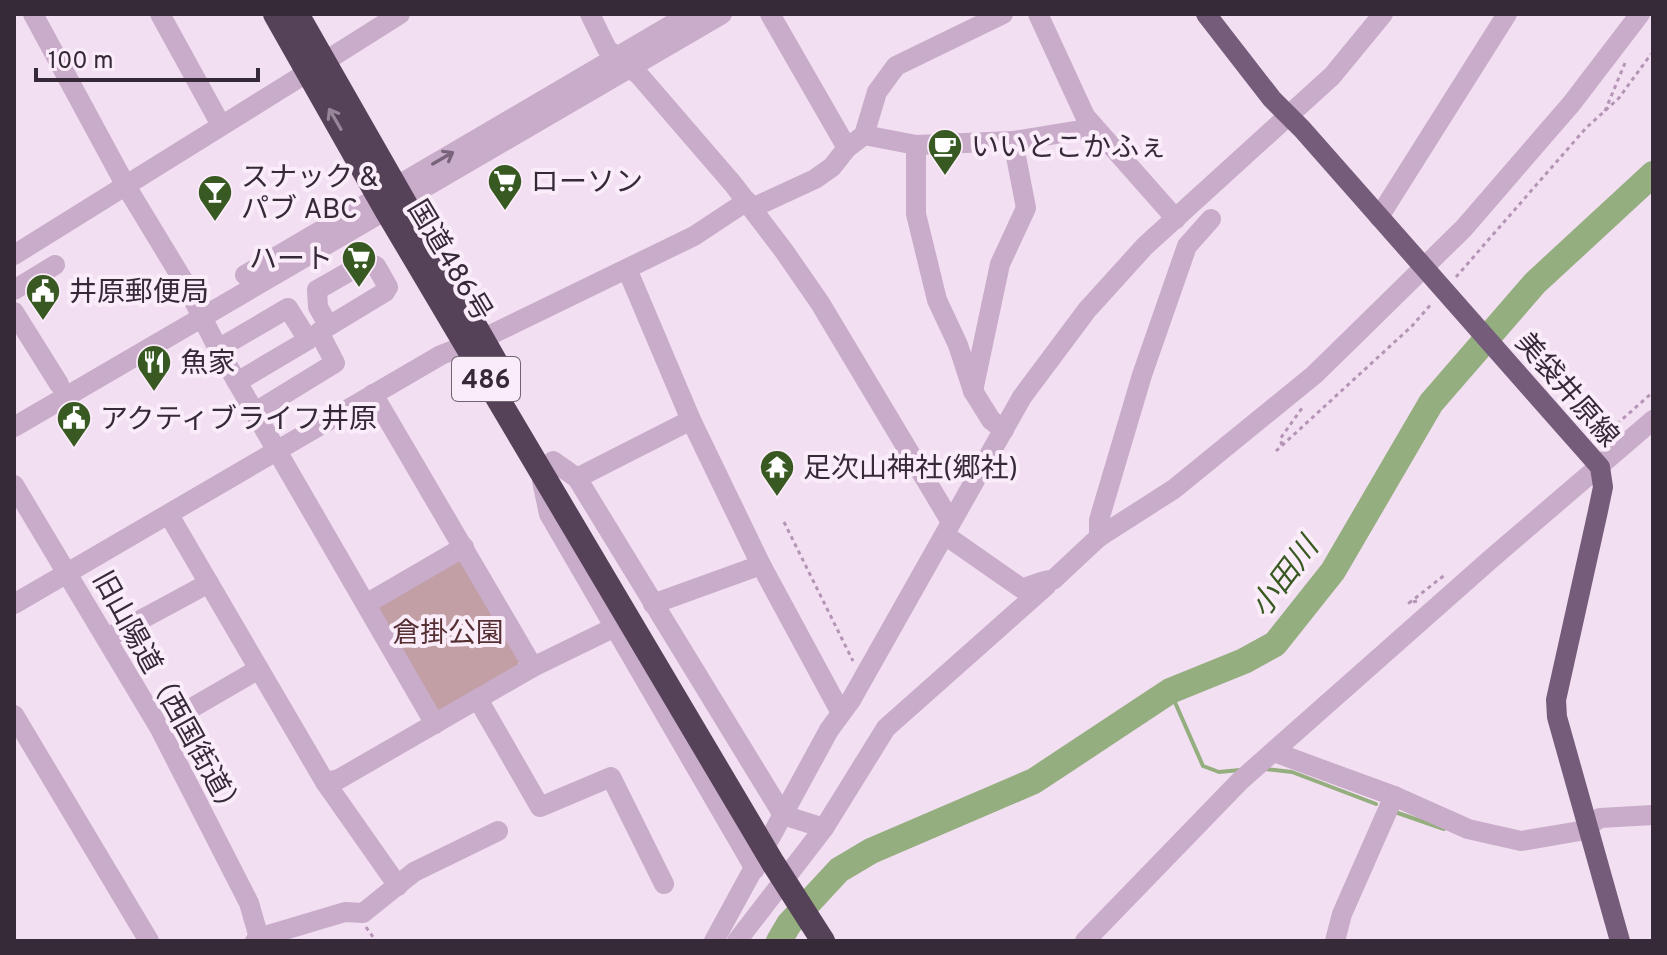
<svg xmlns="http://www.w3.org/2000/svg" width="1667" height="955" viewBox="0 0 1667 955" font-family="Overpass,'Noto Sans JP',sans-serif">
	<rect width="100%" height="100%" fill="#f2dff1"/>
	<path fill="#c19fa4" d="M461 554 521 657 517 667 436 712 376 608Z"/>
	<g fill="none" stroke-linecap="round" stroke-linejoin="round">
		<g stroke="#94ae7f" stroke-width="4">
			<path d="M1170 691 1203 766 1219 772 1240 770"/>
			<path d="M1265 769 1292 772 1376 804"/>
			<path d="M1395 812 1444 829"/>
		</g>
		<path stroke="#94ae7f" stroke-width="26" d="M779 941 789 924 839 870 871 851 1034 781 1170 691 1244 661 1275 644 1333 571 1431 403 1535 283 1653 174"/>
		<g stroke="#b495b6" stroke-width="3" stroke-dasharray="4 4" stroke-linecap="butt">
			<path d="M1605 111 1625 63"/>
			<path d="M1456 277 1586 128 1619 98 1651 54"/>
			<path d="M1599 440 1653 392"/>
			<path d="M1282 445 1280 439 1302 408"/>
			<path d="M1276 451 1412 326 1432 303"/>
			<path d="M784 522 853 661"/>
			<path d="M1417 601 1409 603 1446 574"/>
			<path d="M366 927 376 941"/>
		</g>
		<g stroke="#c9abca" stroke-width="20">
			<path d="M33 14 126 186 186 285 218 349 435 724"/>
			<path d="M160 14 221 125"/>
			<path d="M590 14 607 49 639 75 733 184 784 251 820 303 951 522"/>
			<path d="M770 14 847 148"/>
			<path d="M1038 14 1085 116 1176 219"/>
			<path d="M324 62 400 14"/>
			<path d="M864 135 916 145V214L937 300 958 345 973 391 991 420 1004 430"/>
			<path d="M916 145 1013 141 1093 128"/>
			<path d="M752 208 815 179 832 167 847 148 864 135 877 92 896 66 1003 14"/>
			<path d="M1379 217 1507 14"/>
			<path d="M14 255 308 72"/>
			<path d="M627 269 691 420 761 565 841 713"/>
			<path d="M245 275 690 14"/>
			<path d="M14 290 55 265"/>
			<path d="M14 312 59 384"/>
			<path d="M218 349 288 308 308 340 237 382"/>
			<path d="M973 391 1000 264 1026 208 1013 141"/>
			<path d="M373 394 533 667"/>
			<path d="M255 412 335 363 319 332 385 292 388 287 376 266 366 262 317 290 318 307 328 325"/>
			<path d="M14 427 722 14"/>
			<path d="M553 461 577 478 783 815 824 828"/>
			<path d="M577 478 691 420"/>
			<path d="M542 481 549 514 755 869"/>
			<path d="M14 485 159 727 249 903 260 941"/>
			<path d="M169 515 325 782 398 886"/>
			<path d="M945 535 1021 588C1032 587 1042 579 1053 580L1099 537V520L1142 375 1187 246 1211 219"/>
			<path d="M1099 537 1174 489 1314 375 1355 335 1464 228 1572 103 1640 14"/>
			<path d="M14 604 441 355 482 339 694 236 747 201"/>
			<path d="M366 604 464 547"/>
			<path d="M653 604 761 565"/>
			<path d="M107 638 209 583"/>
			<path d="M479 701 540 807 611 777 664 884"/>
			<path d="M14 715 149 941"/>
			<path d="M159 727 259 669"/>
			<path d="M1274 752 1394 796 1468 829 1521 841 1580 831 1600 818 1653 815"/>
			<path d="M325 782 339 779 533 667 615 627"/>
			<path d="M255 941 268 935 345 912 363 913 414 872 498 831"/>
			<path d="M714 941 829 730 851 700 1022 397 1087 310 1145 246 1332 76 1383 14"/>
			<path d="M737 941 824 828 886 728 1047 585"/>
			<path d="M1085 941 1240 781 1492 558 1653 420"/>
			<path d="M1335 941 1342 914 1394 796"/>
		</g>
		<path stroke="#755c7a" stroke-width="20" d="M1206 14 1272 99 1302 129 1600 467 1603 487 1598 511 1556 700 1557 717 1620 941"/>
		<g stroke="#554259" stroke-width="24">
			<path d="M275 14 386 210 773 863 823 941"/>
			<path d="M297 14 498 366"/>
		</g>
	</g>
	<defs><path id="oneway-shaft" d="M-6 0H5M1.5-3L5.5 0L1.5 3" fill="none" stroke-width="1.6" stroke-linecap="round" stroke-linejoin="round" transform="scale(2)"/></defs>
	<use stroke="#978699" href="#oneway-shaft" transform="translate(335 119) rotate(-120)"/>
	<use stroke="#78647a" href="#oneway-shaft" transform="translate(443 158) rotate(-30)"/>
	<defs>
		<g id="cafe-pin" transform="scale(1.8)"><path d="M0 17L-7.5 6A9.5 9.5 0 1 1 7.5 6Z" fill="#385921" stroke="#faecf9"/><path d="M-5.5-4.5H6V0H3Q3 3.5 0 3.5H-2.5Q-5.5 3.5-5.5 0ZM3-3.2v2h1.7v-2ZM-6 4.5H4V6H-6Z" fill="#fff"/></g>
		<g id="supermarket-pin" transform="scale(1.8)"><path d="M0 17L-7.5 6A9.5 9.5 0 1 1 7.5 6Z" fill="#385921" stroke="#faecf9"/><path d="M-6-5.5h2.5l.6 2H6L4.5 2H-2.5L-4.4-4H-6ZM-1.5 3.2a1.3 1.3 0 1 0 .1 0ZM3 3.2a1.3 1.3 0 1 0 .1 0Z" fill="#fff"/></g>
		<g id="bar-pin" transform="scale(1.8)"><path d="M0 17L-7.5 6A9.5 9.5 0 1 1 7.5 6Z" fill="#385921" stroke="#faecf9"/><path d="M-6-5H6L.8 .8V4.5H3.5V6h-7V4.5H-.8V.8Z" fill="#fff"/></g>
		<g id="civic-pin" transform="scale(1.8)"><path d="M0 17L-7.5 6A9.5 9.5 0 1 1 7.5 6Z" fill="#385921" stroke="#faecf9"/><path d="M-.6-6.5H3V-4.5H.6V-3L4-1V1h2V6H-6V1h2V-1L-.6-3ZM-1.2 2.5V6h2.4V2.5Z" fill="#fff"/></g>
		<g id="restaurant-pin" transform="scale(1.8)"><path d="M0 17L-7.5 6A9.5 9.5 0 1 1 7.5 6Z" fill="#385921" stroke="#faecf9"/><path d="M-5-6h1v4h1v-4h1v4h1v-4h1v5L-1.5 .5V6h-2V.5L-5-1ZM5-6V6H3V1.5H1.5Q1.5-4 5-6Z" fill="#fff"/></g>
		<g id="temple-pin" transform="scale(1.8)"><path d="M0 17L-7.5 6A9.5 9.5 0 1 1 7.5 6Z" fill="#385921" stroke="#faecf9"/><path d="M0-6L5-2H3V0L6.5 2.5H4V6H1.5V3h-3V6H-4V2.5H-6.5L-3 0V-2H-5Z" fill="#fff"/></g>
	</defs>
	<g fill-rule="evenodd">
		<use href="#cafe-pin" x="945" y="146"/>
		<use href="#supermarket-pin" x="505" y="181"/>
		<use href="#bar-pin" x="215" y="192"/>
		<use href="#supermarket-pin" x="359" y="258"/>
		<use href="#civic-pin" x="43" y="291"/>
		<use href="#restaurant-pin" x="154" y="362"/>
		<use href="#civic-pin" x="74" y="418"/>
		<use href="#temple-pin" x="777" y="467"/>
	</g>
	<g text-anchor="middle" stroke-width="8" stroke-linejoin="round" paint-order="stroke">
		<rect fill="#faecf9" stroke="#716472" stroke-width="2" x="452" y="357" width="68" height="44" rx="6"/>
		<g font-size="26" font-weight="bold" fill="#362a38">
			<text x="486" y="388">486</text>
		</g>
		<g font-size="28" fill="#362a38" stroke="#faecf9" text-anchor="start">
			<text x="971" y="156">いいとこかふぇ</text>
			<text x="241" y="186">スナック &amp;<tspan x="241" dy="32">パブ ABC</tspan></text>
			<text x="531" y="191">ローソン</text>
			<text x="333" y="268" text-anchor="end">ハート</text>
			<text x="69" y="301">井原郵便局</text>
			<text x="180" y="372">魚家</text>
			<text x="100" y="428">アクティブライフ井原</text>
			<text x="803" y="477">足次山神社(郷社)</text>
		</g>
		<g font-size="28" fill="#362a38" stroke="#faecf9">
			<text transform="translate(451 260) rotate(59)" y="10">国道486号</text>
			<text transform="translate(1568 389) rotate(49)" y="10">美袋井原線</text>
			<text transform="translate(169 695) rotate(61)" y="10">旧山陽道（西国街道）</text>
		</g>
		<g font-size="28" fill="#562f33" stroke="#faecf9">
			<text x="448" y="642">倉掛公園</text>
		</g>
		<g font-size="30" font-style="italic" fill="#385921" stroke="#faecf9">
			<text transform="translate(1284 577) rotate(-53)" y="10">小田川</text>
		</g>
	</g>
	<rect width="1667" height="955" fill="none" stroke="#362a38" stroke-width="32"/>
	<path d="M36 68v12h222v-12" fill="none" stroke="#362a38" stroke-width="4"/>
	<text x="48" y="68" font-size="24" fill="#362a38" stroke="#faecf9" stroke-width="6" paint-order="stroke">100 m</text>
</svg>
